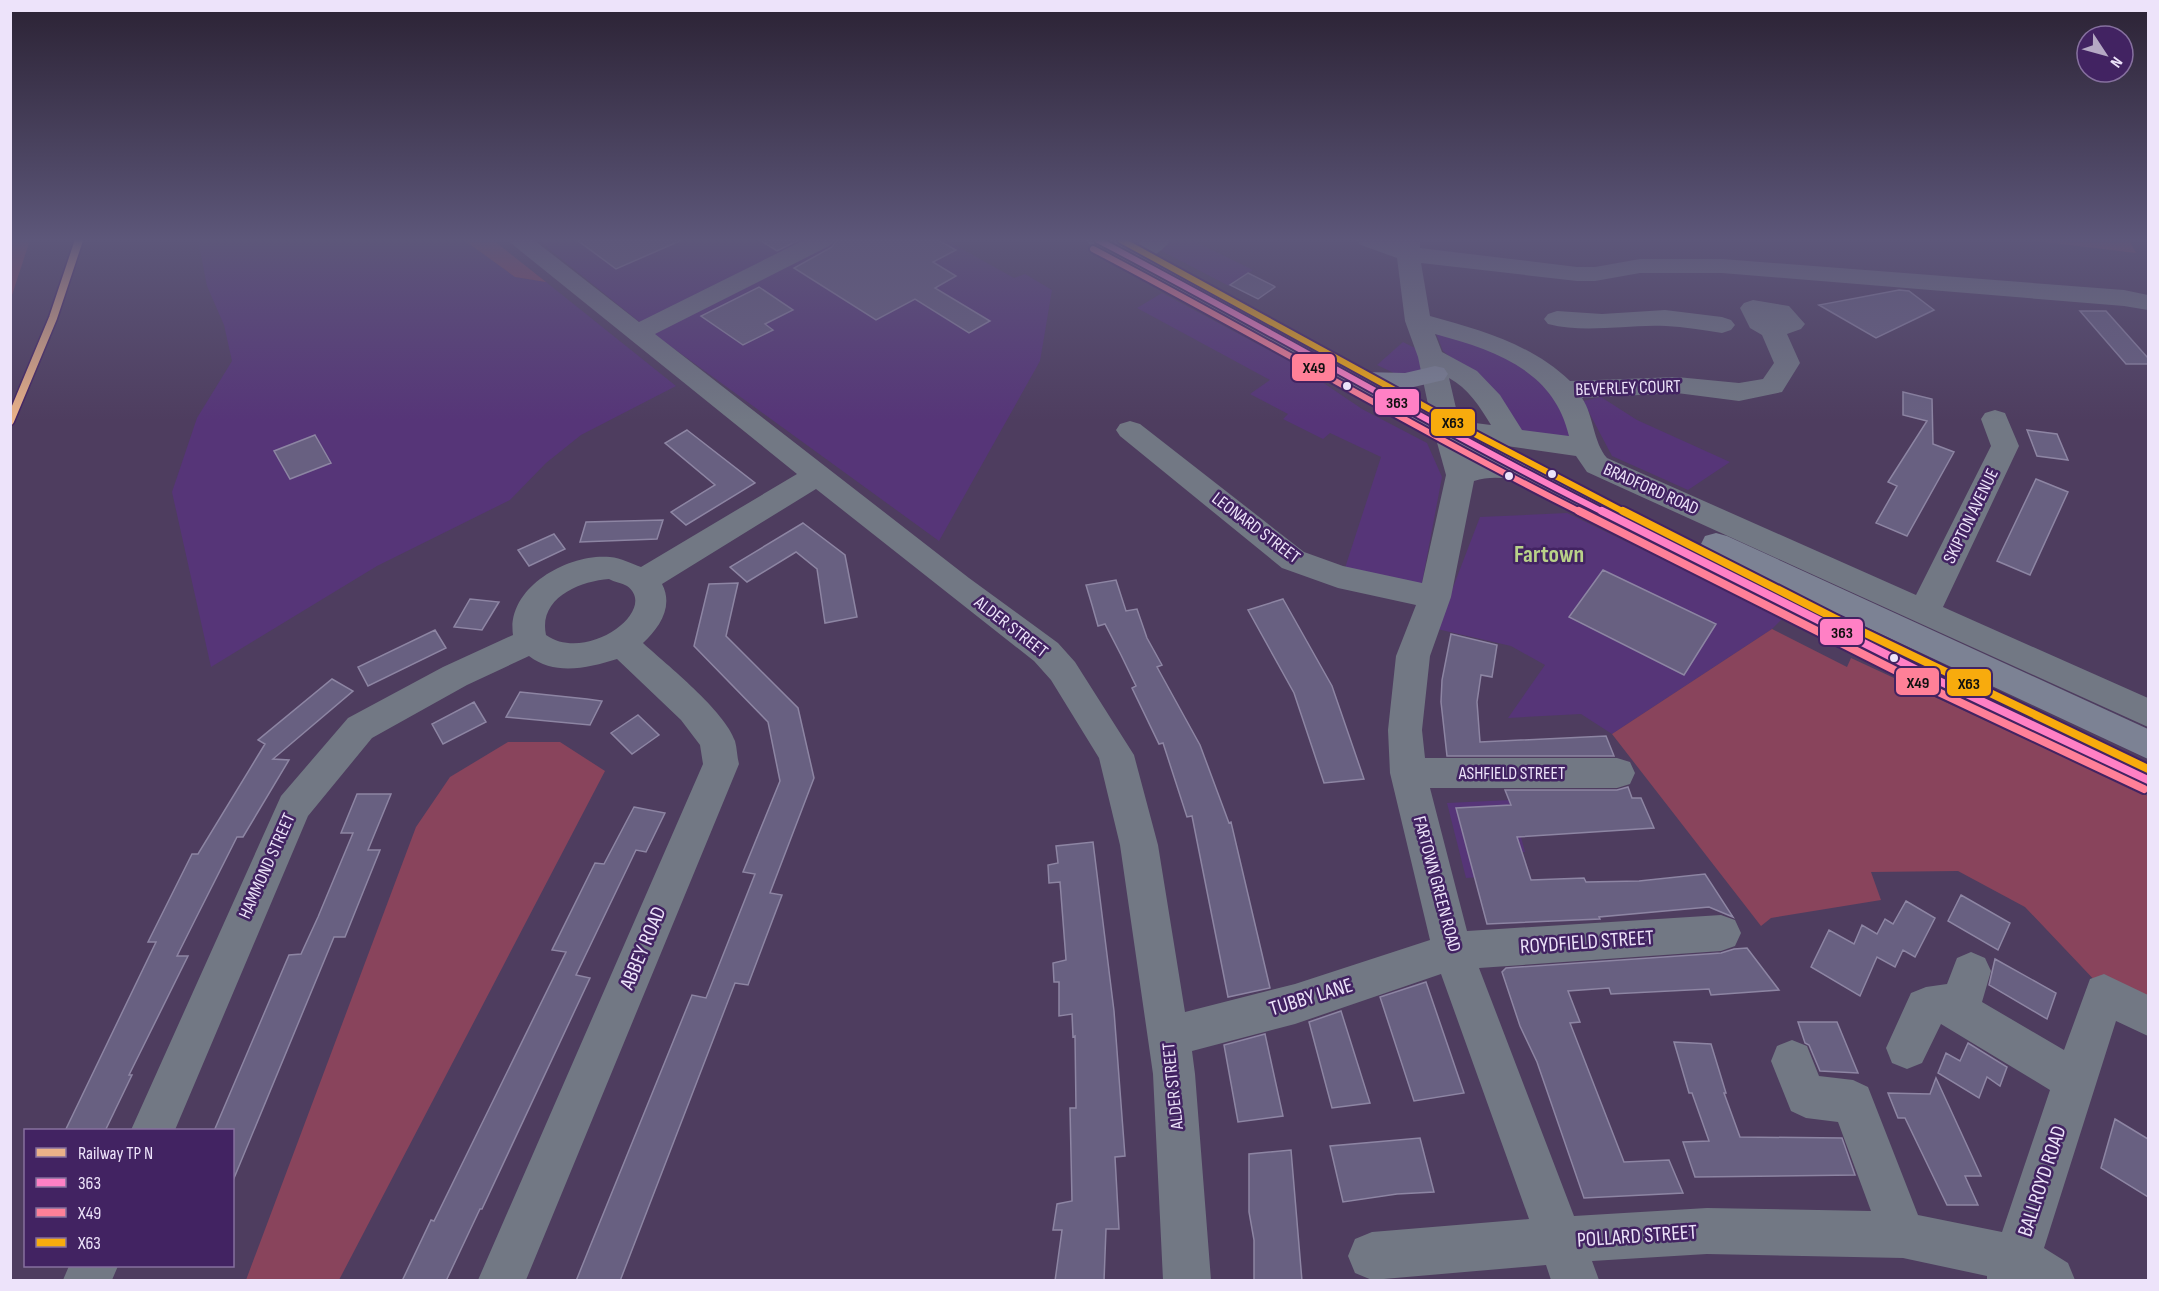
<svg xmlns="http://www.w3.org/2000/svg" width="2159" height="1291" viewBox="0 0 2159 1291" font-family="'Sofia Sans Condensed',sans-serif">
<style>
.built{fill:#563578}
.green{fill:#89445c}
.building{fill:#686081;stroke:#8d85a3;stroke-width:1.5}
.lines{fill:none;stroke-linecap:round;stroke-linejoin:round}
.minor{fill:#727884;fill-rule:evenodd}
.major{fill:#7c8294;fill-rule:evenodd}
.bus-1-far1-casing{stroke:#422362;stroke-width:10}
.bus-1-casing{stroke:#422362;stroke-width:12}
.bus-2-far1-casing{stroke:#422362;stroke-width:10}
.bus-2-casing{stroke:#422362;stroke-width:12}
.bus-3-far1-casing{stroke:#422362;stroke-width:10}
.bus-3-casing{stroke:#422362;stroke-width:12}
.bus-1-far1{stroke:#ff80c5;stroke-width:6}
.bus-1{stroke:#ff80c5;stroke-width:8}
.bus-2-far1{stroke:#ff8098;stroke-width:6}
.bus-2{stroke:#ff8098;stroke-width:8}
.bus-3-far1{stroke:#f8ab0d;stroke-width:6}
.bus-3{stroke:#f8ab0d;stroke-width:8}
.rail-1-casing{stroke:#422362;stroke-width:11}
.rail-1{stroke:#ebb288;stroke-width:8}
.bus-dot{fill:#ede3fa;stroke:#422362;stroke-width:2}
.labels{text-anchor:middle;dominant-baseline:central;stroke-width:5;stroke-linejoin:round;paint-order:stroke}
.street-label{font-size:18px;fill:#ede3fa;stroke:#422362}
.near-street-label{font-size:21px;fill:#ede3fa;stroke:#422362}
.district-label{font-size:24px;font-weight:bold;fill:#b9d289;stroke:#422362}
.line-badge{stroke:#422362;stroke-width:2}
.pale-badge-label{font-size:16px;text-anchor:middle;font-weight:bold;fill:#111}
</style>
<rect width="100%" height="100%" fill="#4e3d5f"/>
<path class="built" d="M198,240H464L515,277L546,282L676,386L581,435L546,463L510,500L377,566L211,667L172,492L197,418L232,361L224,325L207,286Z
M538,240H946L1014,278L1025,274L1052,290L1040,361L939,541L658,337Z
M1168,240H1192L1253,270L1229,286L1156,248Z
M1162,293L1297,365L1362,409L1427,443L1442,477L1421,588L1344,571L1381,457L1330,433L1323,439L1283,419L1288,414L1250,394L1270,380L1137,308Z
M1435,330L1486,344L1559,392L1577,442L1518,434L1474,376L1443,351Z
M1403,342L1421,351L1427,381L1419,385L1377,365Z
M1601,397L1637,420L1730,462L1688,490L1612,456L1583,401Z
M1567,513L1783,618L1772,629L1612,734L1581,714L1508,718L1545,665L1511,646L1437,629L1480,517Z
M1511,800L1525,852L1502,854L1508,875L1466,878L1447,803Z"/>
<path class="green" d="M11,240H30L11,298L10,240Z
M464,240H493L546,282L515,277Z
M2027,240H2129L2136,253Z
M1772,629L1847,667L1851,658L2148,796V1009L2100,986L2025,907L1958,871L1871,872L1881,900L1771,918L1761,926L1612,734Z
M508,742H560L605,771L339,1280H246L416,827L450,777Z"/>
<path class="building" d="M577,240H682L616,269Z
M760,240H799L777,251Z
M837,240H938L956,250L933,262L956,276L935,288L990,321L969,333L915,299L876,320L794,268L832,247Z
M1248,273L1274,286L1275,287L1258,299L1230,285Z
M759,287L793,310L765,324L773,330L743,345L701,316Z
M1899,290L1909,291L1934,310L1876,338L1819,305Z
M2080,311H2106L2148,358V364H2126Z
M1903,392L1932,399L1933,444L1954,452L1907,536L1876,523L1897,486L1888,482L1927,421L1903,415Z
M687,430L755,483L686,525L671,512L715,485L665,443Z
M2027,430L2057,434L2068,460L2037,456Z
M315,435L331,463L290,479L274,451Z
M2036,479L2068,492L2030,575L1997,561Z
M663,520L657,539L580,542L586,522Z
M803,523L845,555L857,617L825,623L817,569L796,552L747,582L730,567Z
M554,534L565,549L529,566L518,550Z
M1603,570L1716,624L1684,675L1569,617Z
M1116,580L1126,611L1137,609L1147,638L1162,665L1157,667L1200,745L1229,823L1231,822L1270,988L1228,997L1192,816L1187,817L1163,743L1159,744L1132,688L1136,686L1121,655L1105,624L1098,626L1092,605L1086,585Z
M738,583L726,636L798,708L814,778L770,893L782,895L748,985L735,983L620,1281H576L692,995L706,998L755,874L743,872L780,781L768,722L694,646L709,584Z
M470,599L499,602L482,630L454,627Z
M1283,599L1332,686L1364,779L1324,783L1294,693L1248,610Z
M435,630L446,648L368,686L358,667Z
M1451,634L1497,645L1492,677L1481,675L1477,702L1480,742L1606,736L1614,756H1447L1441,702L1442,680Z
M332,679L353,691L273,759L289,760L243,837H237L195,920L177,956H188L129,1075H132L105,1131H65L156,942H148L192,854H198L265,744L258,740Z
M520,692L587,699L602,701L590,725L506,717Z
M474,702L486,722L443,744L432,724Z
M638,715L659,735L632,754L611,733Z
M1628,787L1632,798H1641L1654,828L1517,837L1531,880L1584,878L1586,882L1639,881L1705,874L1733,917L1709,907L1599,917L1600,919L1487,924L1456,808L1511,805L1505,790H1617Z
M357,794H391L368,850H380L345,937H334L232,1183V1131H214L289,955L301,954L318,917L353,833H341Z
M634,807L665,813L646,852L636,850L576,975L590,978L482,1209H480L446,1281H402L431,1220L434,1221L566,952L552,950L595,863L604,864Z
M1093,842L1114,1011L1123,1130L1125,1156L1115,1157L1119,1229H1106L1104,1281H1055L1062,1230H1053L1057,1204L1072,1201L1070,1108H1076L1075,1036L1073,1037L1072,1014L1059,1016V982H1054L1053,963L1066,960L1060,882L1049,883L1048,865L1058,863L1056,846Z
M1961,895L2010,923L1998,950L1948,921Z
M1906,901L1935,918L1915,957L1903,950L1895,967L1877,957L1860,996L1811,967L1829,930L1854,944L1862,925L1877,934L1885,919L1893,924Z
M1747,948L1779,990L1711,995L1709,989L1611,994L1609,988L1568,991L1580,1022L1570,1023L1624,1162L1669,1160L1683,1193L1584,1198L1537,1062L1520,1026L1502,972L1506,968L1721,953L1734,949Z
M1995,959L2056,993L2047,1019L1989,985Z
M1426,982L1464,1093L1414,1101L1380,997Z
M1341,1011L1370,1103L1332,1108L1309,1022Z
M1798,1022H1837L1858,1073L1820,1071L1809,1045L1805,1043Z
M1265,1034L1283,1116L1238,1122L1224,1045Z
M1674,1042L1711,1044L1726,1093H1724L1740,1137L1842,1138L1855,1175L1695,1177L1683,1142L1709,1141L1692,1093H1689Z
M1968,1043L2007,1067L2000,1086L1987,1077L1979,1098L1938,1073L1946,1053L1960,1061Z
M1936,1078L1981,1176H1965L1978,1205H1947L1905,1118H1898L1888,1093L1930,1094Z
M2115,1119L2148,1139V1197L2101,1168Z
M1420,1138L1434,1192L1397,1194L1343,1202L1330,1146Z
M1291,1150L1302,1281H1254V1240L1249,1212V1154Z"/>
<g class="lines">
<path class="minor" d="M507,240H534L639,322L804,240H835L831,245L655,334L969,578L1058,643L1075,662L1134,755L1158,845L1185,1012L1295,984L1430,940L1390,773L1388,730L1396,656L1416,605L1338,588L1282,568L1120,436L1116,430L1120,424L1130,421L1140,424L1304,552L1343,566L1422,583L1446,475L1433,428L1418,357L1405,321L1397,258L1361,245L1357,240H1420V248L1577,267H1595L1640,259H1722L2124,290L2148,295V310L2124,306L1722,273H1640L1595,281H1577L1421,263L1430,316C1481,330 1531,344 1570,381L1677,377L1739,383L1763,379L1774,363L1762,335L1750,328L1740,308L1744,303L1753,300L1789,306L1805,324L1801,329L1787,334L1800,363L1782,392L1739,401L1677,393L1582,398C1594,416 1593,442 1607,458L1916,595L1991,446L1981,419L1985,413L1995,410L2005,413L2019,446L1943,607L2148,698V727L1587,472L1576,456L1465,440L1471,460C1489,454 1510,457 1528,462L1532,469L1528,476C1510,481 1492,474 1474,481L1451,597L1430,656L1422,730L1425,758H1617L1630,762L1635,773L1630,784L1617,788H1430L1467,931L1721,915L1735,920L1741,933L1735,946L1721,951L1479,968L1574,1216L1707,1208L1871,1211L1838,1122L1806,1118L1791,1111L1771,1061L1777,1046L1792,1040L1807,1046L1819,1076L1853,1080L1868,1087L1918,1215L2002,1232L2050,1090L1941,1024L1922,1063L1907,1069L1892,1063L1886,1048L1911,993L1926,987L1947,984L1957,958L1971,952L1985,958L1991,971L1982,1002L2064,1050L2090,979L2104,974L2148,995V1036L2116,1021L2044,1248L2068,1263L2075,1280H1987V1276L1903,1258L1707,1254L1592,1261L1599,1280H1551L1546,1265L1372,1280L1355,1273L1348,1256L1355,1239L1372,1232L1529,1219L1441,974L1295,1024L1192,1051L1195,1074L1211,1280H1163L1153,1074L1120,845L1099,758L1051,680L1034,661L816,489L662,584C674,607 659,628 643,643C667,665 725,711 735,741C737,748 737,757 739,764L526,1280H478L703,764L700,745L681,720L617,659C588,668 555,676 529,656L467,685L372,738L308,816L175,1130H131L281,796L348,718L443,667L513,635C506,587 569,553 610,557C621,558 632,564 641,567L797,474ZM1435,334C1494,350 1554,370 1569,436L1522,430L1500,395L1477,371L1442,352ZM1449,378C1468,388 1480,407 1491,425L1459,421ZM609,579C614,582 622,583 627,586C660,610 587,664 546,635C538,598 580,581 609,579Z
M1143,240H1171C1161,254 1138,267 1122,263L1119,258L1122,253Z
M1665,310L1722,317L1731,320L1735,325L1731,330L1722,333C1703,330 1684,327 1666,326C1626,324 1587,334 1548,324L1544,319L1548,314L1557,311L1602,314Z
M69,1266H118L112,1280H63Z"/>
<path class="major" d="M1086,240H1116L1363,372L1405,373L1435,366L1444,368L1448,374L1444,380L1405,389H1395L1528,462L1704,549L1701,544L1705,536L1716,533L1727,536L2148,729V759L1789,591L1949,671L2148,764V795L2135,791L1925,689L1508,476L1204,305L1090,245Z"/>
<g class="bus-1-far1-casing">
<path id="bus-1-far1" d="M1098,240C1268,329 1434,427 1605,513"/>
</g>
<g class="bus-1-casing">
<path id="bus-1" d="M1602,511L1937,680L2148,780"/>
</g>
<g class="bus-2-far1-casing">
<path id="bus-2-far1" d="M1093,249C1257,335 1417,430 1582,513"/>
</g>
<g class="bus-2-casing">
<path id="bus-2" d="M1579,511L1932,689L2144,789"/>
</g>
<g class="bus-3-far1-casing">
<path id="bus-3-far1" d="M1121,240L1473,433L1626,513"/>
</g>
<g class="bus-3-casing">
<path id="bus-3" d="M1623,511L1834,618L2148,769"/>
</g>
<use href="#bus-1-far1" class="bus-1-far1"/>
<use href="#bus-1" class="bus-1"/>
<use href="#bus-2-far1" class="bus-2-far1"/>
<use href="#bus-2" class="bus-2"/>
<use href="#bus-3-far1" class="bus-3-far1"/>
<use href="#bus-3" class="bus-3"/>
<g class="rail-1-casing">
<path id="rail-1" d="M10,421L53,318L79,240"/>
</g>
<use href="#rail-1" class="rail-1"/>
</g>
<linearGradient id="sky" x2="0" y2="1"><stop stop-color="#2b2234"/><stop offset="0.57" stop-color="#5d577a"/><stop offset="1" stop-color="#5d577a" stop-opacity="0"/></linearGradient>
<rect width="2159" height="421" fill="url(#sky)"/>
<g class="bus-dot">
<circle cx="1347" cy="386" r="5"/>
<circle cx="1552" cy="474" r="5"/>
<circle cx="1509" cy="476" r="5"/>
<circle cx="1894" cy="658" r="5"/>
</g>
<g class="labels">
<g class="street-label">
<text transform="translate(1628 388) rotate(-2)">BEVERLEY COURT</text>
<text transform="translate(1651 489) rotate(24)">BRADFORD ROAD</text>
<text transform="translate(1971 516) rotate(-64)">SKIPTON AVENUE</text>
<text transform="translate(1256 528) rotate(37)">LEONARD STREET</text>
<text transform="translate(1011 627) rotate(38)">ALDER STREET</text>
<text x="1512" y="773">ASHFIELD STREET</text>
<text transform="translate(267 866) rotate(-66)">HAMMOND STREET</text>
<text transform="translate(1437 884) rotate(75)">FARTOWN GREEN ROAD</text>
<text transform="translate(1173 1086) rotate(-96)">ALDER STREET</text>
</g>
<g class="near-street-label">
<text transform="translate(1587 942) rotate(-4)">ROYDFIELD STREET</text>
<text transform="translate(643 948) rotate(-67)">ABBEY ROAD</text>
<text transform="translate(1311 997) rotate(-17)">TUBBY LANE</text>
<text transform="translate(2042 1181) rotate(-72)">BALLROYD ROAD</text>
<text transform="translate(1637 1236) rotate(-4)">POLLARD STREET</text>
</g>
<g class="district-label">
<text x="1549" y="554">Fartown</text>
</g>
</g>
<g class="line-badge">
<rect x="1291" y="353" width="45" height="29" rx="6" fill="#ff8098"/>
<rect x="1374" y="388" width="46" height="28" rx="6" fill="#ff80c5"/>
<rect x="1430" y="408" width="46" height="29" rx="6" fill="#f8ab0d"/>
<rect x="1819" y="618" width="45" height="28" rx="6" fill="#ff80c5"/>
<rect x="1895" y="667" width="45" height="29" rx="6" fill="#ff8098"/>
<rect x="1946" y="668" width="46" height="29" rx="6" fill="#f8ab0d"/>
</g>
<g class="pale-badge-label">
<text x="1314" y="373">X49</text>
<text x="1397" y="408">363</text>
<text x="1453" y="428">X63</text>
<text x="1842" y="638">363</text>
<text x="1918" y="688">X49</text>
<text x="1969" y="689">X63</text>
</g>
<rect width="2159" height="1291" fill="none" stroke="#ede3fa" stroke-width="24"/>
<rect x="24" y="1129" width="210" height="138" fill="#422362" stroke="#86709f" stroke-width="1.5"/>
<rect x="36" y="1148" width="30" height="9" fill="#ebb288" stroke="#86709f" stroke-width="1.5"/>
<text x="78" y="1159" font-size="18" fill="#ede3fa">Railway TP N</text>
<rect x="36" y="1178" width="30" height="9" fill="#ff80c5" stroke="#86709f" stroke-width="1.5"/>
<text x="78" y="1189" font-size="18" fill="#ede3fa">363</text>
<rect x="36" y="1208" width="30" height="9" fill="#ff8098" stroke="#86709f" stroke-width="1.5"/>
<text x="78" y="1219" font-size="18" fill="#ede3fa">X49</text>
<rect x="36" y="1238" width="30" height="9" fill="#f8ab0d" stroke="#86709f" stroke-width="1.5"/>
<text x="78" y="1249" font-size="18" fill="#ede3fa">X63</text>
<g transform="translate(2105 54) rotate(126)"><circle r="28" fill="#422362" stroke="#86709f" stroke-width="1.5"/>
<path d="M0-4.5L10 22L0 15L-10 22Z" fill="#b5a9c4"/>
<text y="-9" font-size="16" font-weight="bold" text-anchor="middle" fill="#ede3fa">N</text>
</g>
</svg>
